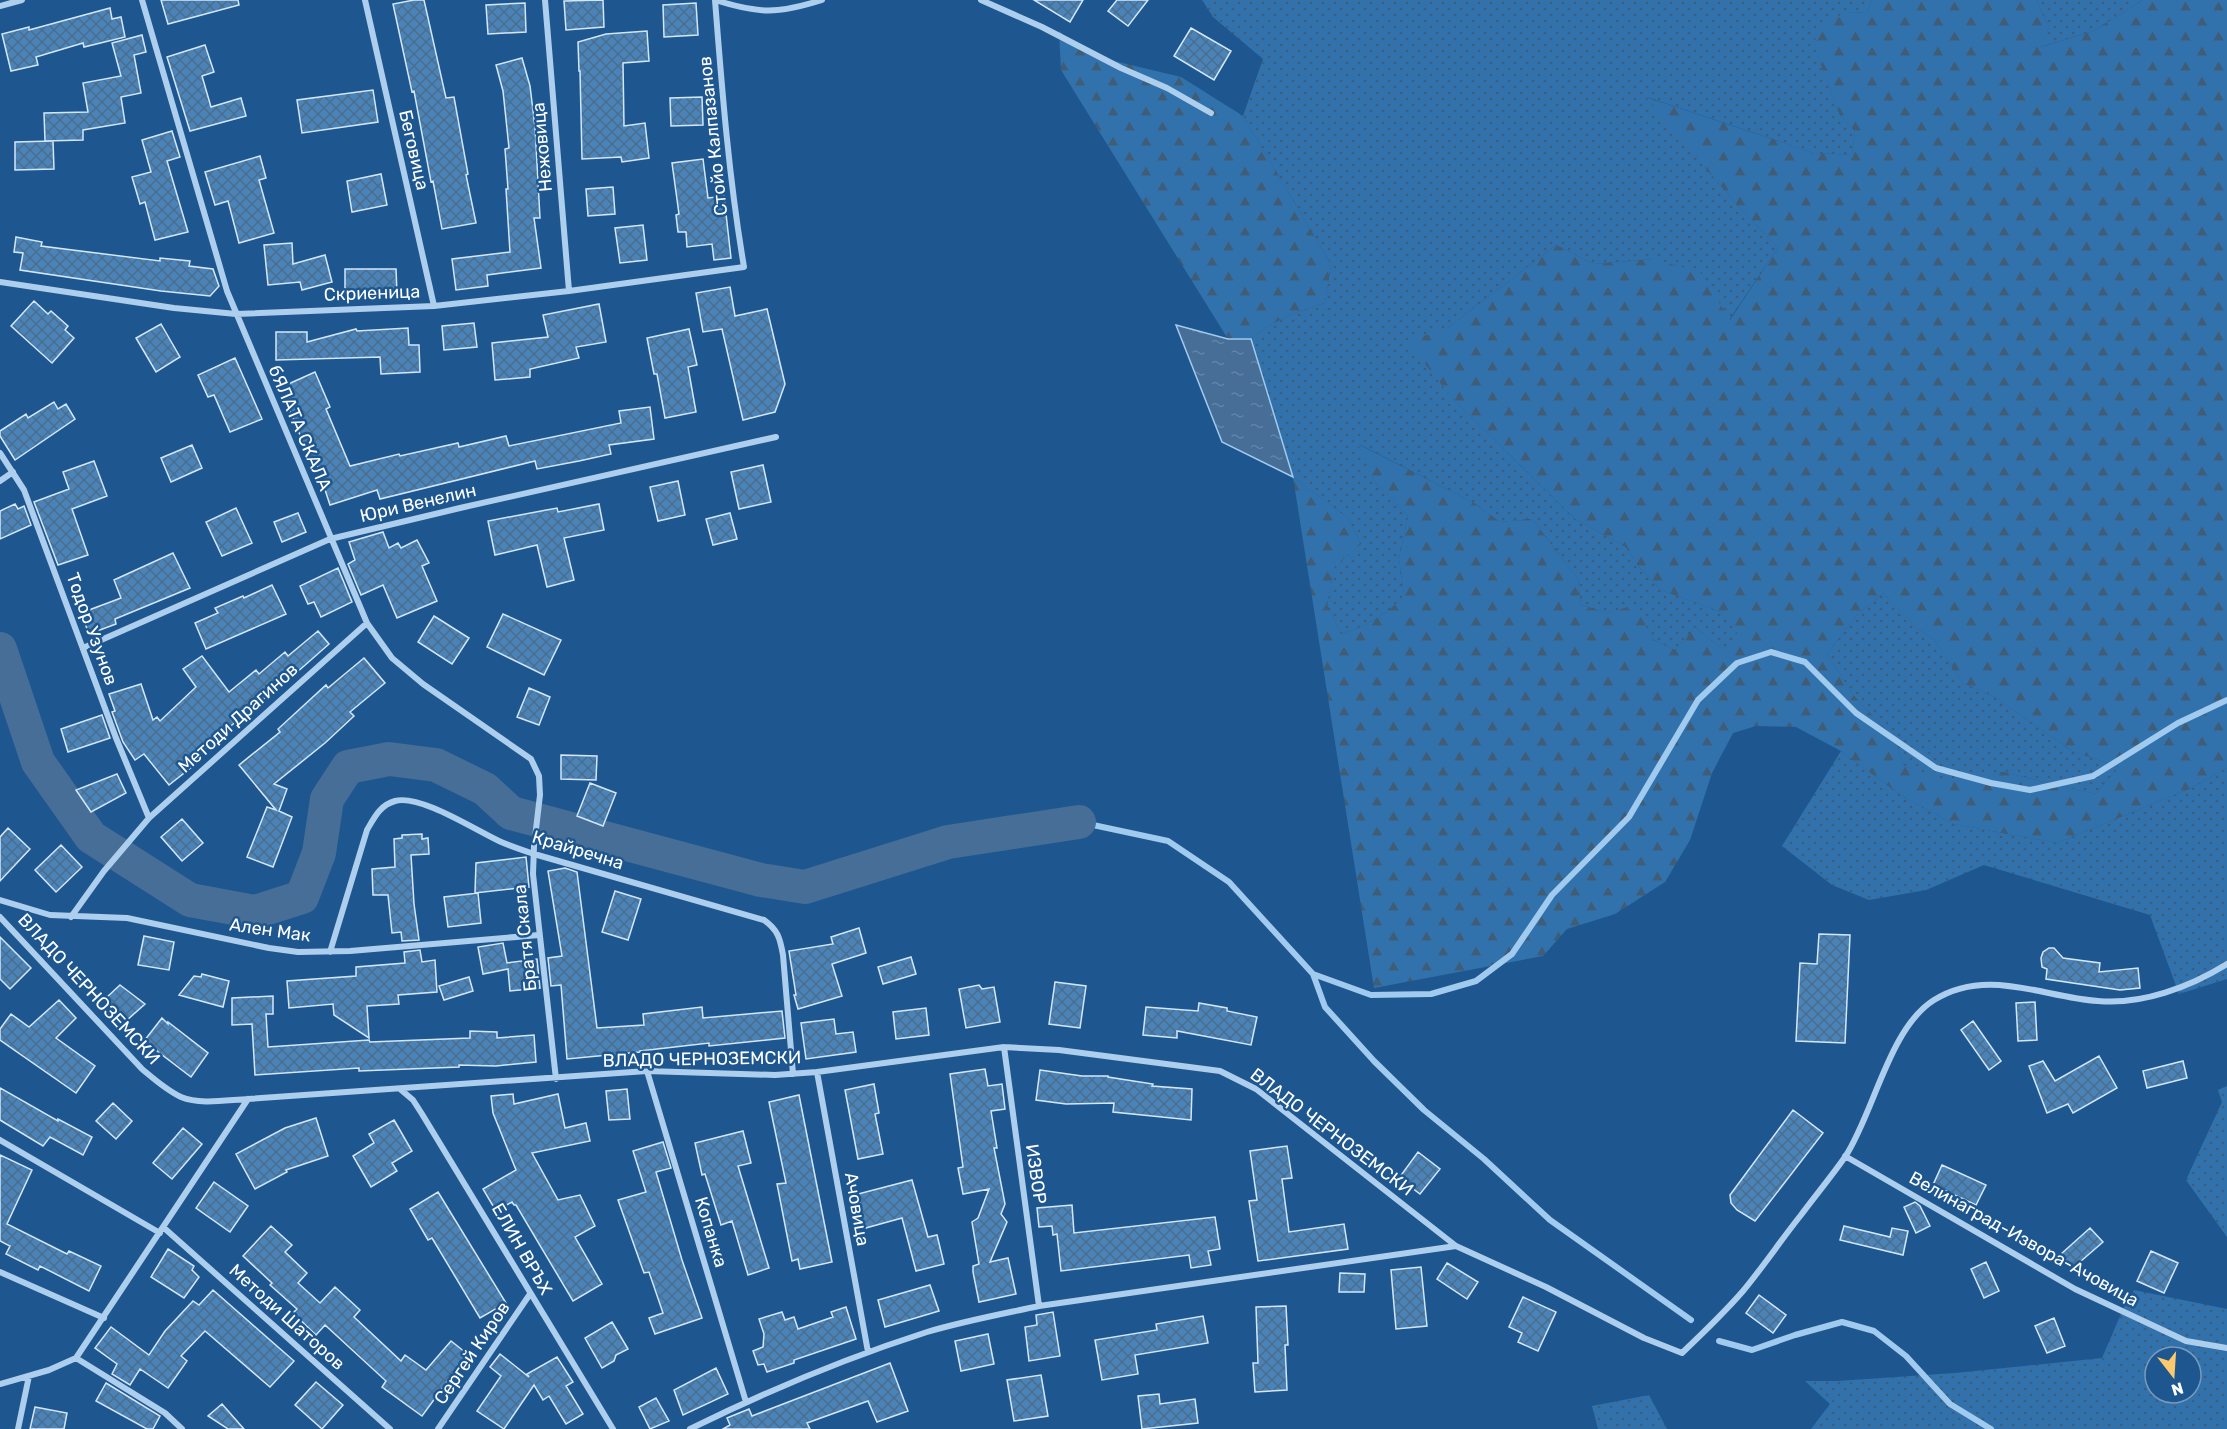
<svg xmlns="http://www.w3.org/2000/svg" width="2227" height="1429" viewBox="0 0 2227 1429" font-family="Rubik,sans-serif">
<style>
.grass{fill:url(#grass-dots);fill-rule:evenodd}
.forest{fill:url(#forest-firs);fill-rule:evenodd}
.water{fill:url(#water-ripples);stroke:#a1caef;stroke-width:1.5}
.lines{fill:none;stroke-linecap:round;stroke-linejoin:round}
.stream{stroke:#a1caef;stroke-width:6}
.river{stroke:#466e96;stroke-width:34}
.building{fill:url(#building-cross-hatch);stroke:#d3e7fa;stroke-width:1.5}
.minor{stroke:#adcfed;stroke-width:6}
.labels{text-anchor:middle;dominant-baseline:central;stroke-width:5;stroke-linejoin:round;paint-order:stroke}
.street-label{font-size:18px;fill:#fff;stroke:#1e5790}
</style>
<defs>
<pattern id="grass-dots" width="8" height="8" patternUnits="userSpaceOnUse" patternTransform="scale(1.5)"><rect width="8" height="8" fill="#3172ad"/><path d="M2 2h.1M6 6h.1" fill="none" stroke="#405d78" stroke-width="1.8" stroke-linecap="round"/></pattern>
<pattern id="forest-firs" width="22" height="20" patternUnits="userSpaceOnUse" patternTransform="scale(1.5)"><rect width="22" height="20" fill="#3172ad"/><path d="M5 1l3.5 6h-7zM16 11l3.5 6h-7z" fill="#405d78"/></pattern>
<pattern id="water-ripples" width="26" height="14" patternUnits="userSpaceOnUse" patternTransform="scale(1.5)"><rect width="26" height="14" fill="#466e96"/><path d="M2 4q2-2 4 0t4 0M15 11q2-2 4 0t4 0" fill="none" stroke="#6284a6"/></pattern>
<pattern id="building-cross-hatch" width="8" height="8" patternUnits="userSpaceOnUse" patternTransform="scale(1.5)"><rect width="8" height="8" fill="#4a83b8"/><path d="M0 0l8 8M0 8l8-8" fill="none" stroke="#4b6d8d"/></pattern>
</defs>
<rect width="100%" height="100%" fill="#1e5790"/>
<path class="grass" d="M1202,0H1872L1866,13L1846,12L1814,45L1840,115L1855,131L1852,155L1814,153L1647,97L1736,204L1778,248L1729,320L1653,259L1594,264L1556,245L1446,329L1452,398L1575,519L1626,547L1639,567L1661,590L1721,612L1741,637L1722,649L1695,627L1675,650L1654,640L1634,606L1608,613L1581,605L1578,579L1532,519L1500,522L1474,503L1359,444L1375,482L1408,516L1399,559L1404,595C1389,614 1365,627 1341,634L1327,605L1335,565L1361,544L1348,518L1293,477L1251,339C1273,320 1298,311 1325,303L1331,264L1243,116L1263,59L1213,17Z
M2036,0H2143L2093,31L2040,47L2049,27Z
M1883,593L1916,627L1935,641L1963,683L1995,697L2072,751L2119,767L2095,794L2003,772L1946,783L1903,765L1896,741L1854,696L1827,654L1857,615Z
M1841,751L1902,796L1954,824L2057,843L2191,788L2227,768V979L2179,994L2150,915L1984,865L1926,890L1869,900L1832,885L1782,846Z
M2227,1086V1237L2186,1180L2222,1102L2218,1090Z
M2134,1290L2227,1309V1429H1811L1830,1404L1805,1381H1838L1955,1373L2102,1358L2124,1307ZM2155,1357H2191V1393H2155Z
M1649,1395L1667,1429H1598L1592,1406Z"/>
<path class="forest" d="M1872,0H2036L2049,27L2041,47L2093,31L2143,0H2227V768L2191,788L2057,843L1954,824L1902,796L1841,751L1796,727L1756,726L1733,733L1712,773L1690,840L1665,882L1615,914L1567,929L1543,956L1374,988L1293,477L1348,518L1361,544L1335,566L1327,605L1341,634C1365,627 1389,614 1404,595L1399,559L1408,516L1375,482L1358,444L1474,503L1500,522L1532,519L1578,579L1581,605L1608,613L1634,605L1654,640L1675,650L1695,627L1722,649L1740,637L1721,612L1661,590L1639,567L1626,547L1575,519L1452,398L1407,341L1446,329L1556,245L1594,264L1653,259L1700,272L1730,320L1778,248L1736,204L1646,97L1814,153L1852,155L1855,131L1840,115L1814,46L1818,27L1846,12L1866,13ZM1883,593L1916,627L1935,641L1963,683L1995,697L2072,751L2119,767L2095,794L2003,772L1946,782L1903,765L1896,741L1854,696L1827,654L1857,615Z
M1059,31L1089,55L1181,77L1243,116L1331,264L1325,303C1298,311 1273,320 1251,339H1228L1061,70Z"/>
<path class="water" d="M1176,325L1228,339H1251L1293,477L1222,442Z"/>
<g class="lines">
<path class="stream" d="M1079,822L1168,841L1229,882L1313,974L1371,995L1431,994L1476,981L1512,954L1552,895L1629,817L1698,700L1737,663L1771,652L1805,662L1856,713L1936,768L1991,783L2030,790L2093,776L2178,723L2227,700
M1313,974L1325,1007L1374,1061L1424,1110L1484,1159L1550,1220L1691,1320
M1719,1341L1752,1350L1795,1335L1842,1322L1874,1331L1906,1356L1950,1404L1991,1429"/>
<path class="river" d="M0,649L38,762L91,837L190,900L255,912L302,897L319,853L327,799L348,767L389,759L436,765L485,789L511,813L761,880L805,887L948,842L1079,822"/>
</g>
<path class="building" d="M161,0H238L239,5L168,24Z
M414,0H424L446,98L454,97L468,174L466,175L476,223L442,229L433,181L431,182L414,91L412,92L393,4Z
M603,0L604,27L566,30L564,1Z
M1034,0H1083L1070,22Z
M1117,0H1148L1128,26L1108,11Z
M525,3L526,32L488,34L486,5Z
M696,3L698,35L664,37L663,5Z
M110,8L112,19L121,17L125,37L84,47L83,43L36,57L38,65L11,71L2,34L29,27V30Z
M1191,28L1231,51L1214,80L1174,56Z
M647,31L649,61L623,63L624,126L645,123L649,158L622,162L621,157L582,159L580,71H579L578,42L606,34Z
M142,35L146,52L134,55L141,93L121,97L125,123L83,130V140L45,141L44,113L88,112L83,83L121,76L112,43Z
M205,45L214,72L202,76L211,107L241,98L246,116L190,131L167,57Z
M522,58L530,86L535,127L540,218H534L541,268L487,275L488,286L456,290L452,259L510,252L506,189H508L505,149L509,148L503,91L496,65Z
M373,90L378,122L302,133L297,100Z
M702,97L703,125L671,126L670,98Z
M172,131L180,157L167,161L188,232L155,240L145,202L140,204L132,177L151,172L142,140Z
M53,141L54,169L15,170V142Z
M260,156L266,178L259,180L274,233L239,243L228,201L215,205L205,172Z
M703,159L708,198L724,196L731,258L714,260L712,244L687,247L686,232H678L676,215L679,214L672,163Z
M381,174L387,205L352,212L347,181Z
M613,187L615,214L588,216L586,189Z
M643,225L647,260L620,263L615,228Z
M16,237L42,242L41,246L160,261V258L190,261L189,266L213,269L219,286L210,296L161,291L20,270L23,253L14,252Z
M292,243L293,264L325,255L332,282L302,290L300,282L268,285L264,245Z
M345,269H396L397,293L345,294Z
M730,287L735,316L767,309L785,384L775,412L743,420L722,329L703,332L696,293Z
M34,301L48,314L51,311L68,326L65,330L74,338L52,363L11,326Z
M599,304L606,342L576,347L579,358L530,369V377L495,380L492,343L548,337L543,315Z
M474,323L477,347L444,350L442,326Z
M161,324L180,357L156,372L136,338Z
M408,328L409,345H419L420,372L381,374L380,357L276,360V332H307V342L356,329L357,331Z
M689,329L697,365L688,367L696,412L665,418L657,374H654L647,338Z
M235,358L262,419L230,432L214,395L208,397L198,375Z
M315,372L330,407L326,409L350,466L399,454L400,456L458,443L459,447L506,436L509,446L621,423L619,411L650,407L654,439L609,445L611,454L579,461L537,469L535,461L380,499L377,490L330,505L316,462L312,463L286,402L290,400L284,386Z
M54,402L58,409L66,404L75,419L15,460L0,436V431L26,414L28,418Z
M192,445L202,468L171,482L161,458Z
M94,461L107,496L72,509L88,555L58,565L34,502L69,489L63,472Z
M763,465L771,502L739,509L731,472Z
M678,481L685,515L658,521L650,487Z
M15,504L18,509L24,506L31,525L0,539V511Z
M599,504L604,530L564,538L574,580L547,587L537,545L495,555L488,521L557,508L558,512Z
M236,508L252,543L222,556L206,522Z
M298,513L306,532L282,542L274,522Z
M730,513L737,539L713,545L706,519Z
M383,532L389,548L398,543L401,548L417,540L429,563L422,566L437,601L397,618L383,585L361,595L348,564L355,560L349,542Z
M173,553L190,588L115,619L116,624L89,634L81,613L121,598L114,580Z
M338,568L352,602L321,617L314,602L308,604L300,586Z
M272,585L286,614L206,649L195,623L218,613L215,608L243,596L244,598Z
M503,614L561,640L544,675L487,647Z
M434,616L469,638L452,664L418,642Z
M318,631L329,644L278,689L251,708L195,758L198,762L169,785L144,754L135,760L123,742L112,712L115,711L109,694L141,684L153,720L157,717L160,721L196,687L183,669L202,656L229,692L256,670L259,674L285,652L288,656Z
M364,658L385,683L350,712L354,716L325,743L274,784L287,789L279,811L292,817L273,867L247,857L267,807L276,810L239,765L280,732L278,729L326,685L328,688Z
M529,688L550,697L539,725L517,717Z
M102,715L110,738L68,752L61,729Z
M561,755L597,756L596,780L561,779Z
M117,774L126,793L91,812L76,790Z
M590,783L616,793L603,826L577,816Z
M182,819L203,843L182,861L161,837Z
M8,828L30,849L0,881V837Z
M422,834V839L428,838L429,854L411,855L414,904L419,940L402,941L401,932L392,933L388,895H373L372,869L395,867L394,839L402,838V835Z
M61,845L82,867L56,892L35,870Z
M526,857L529,887L475,893L476,863Z
M565,868L577,872L597,1028L644,1025L643,1014L702,1007L703,1018L782,1011L785,1038L709,1046V1043L640,1051V1052L567,1059L561,985L551,986L548,958L562,956L548,871Z
M615,891L641,899L628,940L602,932Z
M478,893L481,923L448,927L444,897Z
M859,928L866,953L832,964L842,996L798,1009L794,995H796L789,951L833,944L831,937Z
M1819,934L1850,935L1845,1043L1796,1041L1800,963L1817,964Z
M144,936L174,942L169,970L138,965Z
M0,937L31,968L10,989L0,979Z
M503,943L507,963L537,959L540,988L510,991L508,969L483,974L478,947Z
M2049,948H2054L2063,958L2100,963L2099,972L2138,968L2140,988L2120,990L2046,979L2047,969L2042,967L2041,958L2043,952Z
M420,950L422,962L435,960L437,992L398,995L399,1004L367,1006L369,1038L334,1015L333,1004L289,1008L287,981L356,976V967L405,963L404,952Z
M911,957L916,974L883,984L878,967Z
M202,974L229,981L223,1007L179,995L194,976L201,977Z
M469,977L473,991L444,1000L439,986Z
M1055,982L1086,986L1080,1028L1049,1024Z
M120,985L145,1004L126,1021L106,998Z
M979,985L982,989L994,987L1000,1022L966,1028L959,989Z
M273,996V1014H266L268,1047L369,1040L370,1042L470,1038V1031L497,1032V1038L534,1035L536,1062L496,1066L459,1065V1067L359,1071V1068L255,1075L252,1024L232,1025V998Z
M59,1000L76,1018L56,1038L95,1066L76,1093L0,1040V1029L11,1014L29,1027Z
M2035,1002L2037,1040L2018,1041L2016,1003Z
M1199,1003L1227,1008V1011L1257,1017L1251,1045L1177,1031V1038L1143,1035L1146,1007L1198,1011Z
M926,1008L929,1035L896,1039L893,1012Z
M162,1018L168,1024V1022L208,1053L191,1077L144,1041Z
M834,1019L836,1034L853,1032L856,1052L806,1059L801,1023Z
M1973,1021L2001,1061L1989,1070L1961,1030Z
M2099,1056L2117,1088L2073,1113L2068,1104L2047,1113L2029,1066L2043,1061L2055,1081Z
M2183,1061L2187,1078L2147,1088L2143,1071Z
M985,1069L988,1086L1002,1084L1005,1109L991,1111L997,1148H994L1005,1204L1001,1214L1007,1222L990,1262L1008,1258L1016,1294L979,1302L973,1272V1266L979,1264L972,1222L978,1218L989,1189L963,1194L958,1168L963,1167L950,1074Z
M1040,1070L1082,1076H1108V1077L1153,1084L1152,1086L1192,1089L1191,1120L1113,1112L1114,1103L1066,1104L1036,1100Z
M874,1084L879,1113L875,1114L883,1154L858,1159L845,1090Z
M0,1088L58,1121V1119L92,1137L83,1155L50,1137L43,1146L0,1120Z
M627,1089L630,1119L609,1120L606,1091Z
M513,1094L514,1104L558,1094L565,1128L586,1123L590,1141L532,1153L558,1200L580,1195L595,1226L575,1237L602,1284L573,1301L516,1205H514L512,1202L496,1211L483,1189L516,1170L493,1113L491,1096Z
M799,1095L832,1262L800,1269L798,1259L792,1261L777,1184L786,1183L769,1102Z
M113,1103L132,1121L116,1139L96,1121Z
M1793,1110L1823,1133L1755,1221L1737,1210L1731,1203L1730,1195Z
M316,1118L328,1156L286,1170L287,1172L255,1189L236,1154L285,1128Z
M394,1120L412,1151L392,1163L397,1171L371,1187L353,1156L374,1143L369,1134Z
M183,1128L202,1144L172,1179L153,1163Z
M743,1131L751,1163L738,1166L769,1268L748,1275L732,1221L721,1225L705,1174L702,1175L695,1143Z
M663,1142L671,1168L656,1172L682,1260L702,1318L655,1334L649,1318L663,1313L649,1272L644,1273L618,1200L646,1192L633,1151Z
M1287,1146L1292,1178L1282,1179L1289,1232L1344,1224L1348,1249L1258,1261L1249,1201L1257,1200L1250,1151Z
M1418,1152L1440,1169L1420,1194L1399,1178Z
M0,1155L32,1170L7,1224L67,1254L69,1251L101,1266L89,1291L40,1266L38,1270L6,1254L10,1246L0,1241Z
M1942,1165L1986,1185L1976,1205L1933,1185Z
M912,1180L928,1237L937,1235L944,1264L916,1271L902,1218L862,1229L857,1211L862,1210L858,1194Z
M214,1182L248,1206L230,1232L196,1208Z
M438,1192L506,1303L480,1318L432,1238L428,1240L410,1209Z
M1915,1202L1920,1206L1930,1226L1916,1233L1904,1207Z
M1072,1205L1074,1233L1215,1217L1220,1249L1208,1251L1211,1265L1191,1268L1189,1255L1061,1271L1057,1234L1053,1235L1052,1226L1039,1227L1037,1208Z
M271,1226L292,1245L285,1252L307,1273L298,1283L320,1303L335,1287L360,1310L354,1317L401,1361L405,1355L426,1370L451,1341L470,1356L447,1382L422,1416L382,1387L386,1381L325,1325L316,1335L293,1313L297,1309L270,1285L272,1283L243,1256Z
M1844,1226L1890,1237L1892,1228L1908,1231L1903,1255L1840,1240Z
M2090,1228L2103,1242L2073,1268L2061,1254Z
M168,1249L194,1266L192,1270L199,1277L184,1298L151,1277Z
M2151,1251L2178,1263L2164,1293L2137,1281Z
M1986,1262L1999,1291L1984,1298L1971,1269Z
M1447,1263L1478,1282L1467,1299L1437,1279Z
M1421,1267L1427,1326L1396,1329L1391,1270Z
M1340,1273L1365,1274L1364,1292H1339Z
M930,1285L939,1311L885,1327L878,1300Z
M213,1290L294,1361L270,1387L205,1331L181,1356L187,1361L168,1388L140,1369L130,1385L112,1374L117,1364L95,1348L111,1327L149,1355L165,1331L193,1301L199,1305Z
M1759,1295L1786,1315L1773,1333L1746,1313Z
M1523,1297L1556,1312L1538,1351L1518,1342L1522,1333L1509,1327Z
M1286,1306L1288,1345H1285L1287,1390L1255,1392L1253,1363H1258L1256,1307Z
M846,1307L856,1339L794,1360V1363L767,1372L764,1364L758,1365L753,1351L763,1347L764,1334L759,1319L782,1312L785,1320L794,1317L798,1329L833,1317L831,1312Z
M1053,1312L1060,1356L1029,1361L1025,1327L1037,1325L1036,1315Z
M1203,1316L1208,1343L1135,1355L1138,1374L1102,1380L1095,1340L1157,1330L1156,1324Z
M2054,1318L2065,1346L2047,1353L2035,1326Z
M612,1322L628,1349L616,1355L614,1361L602,1368L585,1338Z
M988,1334L994,1364L961,1371L955,1341Z
M500,1354L529,1377L527,1374L557,1357L573,1382L566,1386L583,1414L566,1424L549,1396L543,1400L534,1385L504,1429L477,1411L501,1376L490,1367Z
M890,1363L908,1411L877,1422L868,1401L807,1423L810,1429H723L730,1425L727,1418L749,1409L752,1416Z
M716,1368L728,1394L683,1415L674,1390Z
M1041,1375L1048,1416L1014,1421L1007,1380Z
M316,1382L343,1405L322,1429L295,1405Z
M106,1383L160,1416L153,1429H147L96,1401Z
M1159,1394L1160,1404L1195,1399L1198,1423L1142,1429L1138,1396Z
M656,1398L669,1421L650,1429L639,1407Z
M222,1404L244,1429H228L208,1416Z
M35,1407L67,1413L64,1429H30Z"/>
<g class="lines">
<path class="minor" d="M142,0L227,291L367,623L392,658L423,684L531,759L539,776L540,795L534,846L533,874L556,1079
M365,0L434,306
M545,0L569,291
M715,0C759,14 778,14 822,0
M981,0L1042,27L1121,68L1167,88L1211,113
M0,6L22,0
M0,282L174,308L236,314L434,306L569,291L744,267C729,179 722,90 715,0
M0,453L24,490L116,738L149,818
M0,481L13,472
M83,648L330,539L460,508L776,437
M0,900L50,915L127,918L269,948L298,952L350,951L539,935
M0,917L142,1069C154,1079 166,1090 181,1097C200,1105 227,1100 248,1099L647,1071L775,1075L817,1072L1004,1047L1059,1050L1220,1071L1256,1089L1456,1246
M71,917L104,871L149,818L367,623
M330,952L367,830C374,818 380,805 395,801C420,794 475,830 499,841C510,846 522,850 534,854L764,920C778,930 780,938 783,955L793,1074
M1004,1047L1039,1306
M647,1071L746,1402
M817,1072L868,1352
M400,1089L413,1100L422,1114L613,1429
M0,1140L160,1233
M1845,1156L2075,1289L2186,1341L2227,1348
M163,1227L390,1429
M0,1272L104,1318
M76,1358L165,1413L182,1429
M0,1384L49,1370L76,1358L248,1099
M18,1429L29,1376
M438,1429L530,1294
M690,1429C767,1391 846,1358 927,1332C964,1321 1002,1314 1039,1306L1456,1246L1546,1287L1644,1338L1682,1353C1703,1333 1724,1313 1743,1291C1763,1267 1781,1240 1801,1215C1815,1196 1831,1177 1845,1157C1874,1113 1889,1028 1934,1000C1987,967 2042,997 2098,1001C2142,1005 2190,987 2227,964"/>
</g>
<g class="labels">
<g class="street-label">
<text transform="translate(713 136) rotate(-96)">Стойо Калпазанов</text>
<text transform="translate(542 147) rotate(-95)">Нежовица</text>
<text transform="translate(414 150) rotate(77)">Беговица</text>
<text transform="translate(372 293) rotate(-2)">Скриеница</text>
<text transform="translate(300 428) rotate(67)">бЯЛАТА СКАЛА</text>
<text transform="translate(418 503) rotate(-13)">Юри Венелин</text>
<text transform="translate(92 629) rotate(70)">Тодор Узунов</text>
<text transform="translate(238 718) rotate(-42)">Методи Драгинов</text>
<text transform="translate(578 850) rotate(17)">Крайречна</text>
<text transform="translate(270 930) rotate(8)">Ален Мак</text>
<text transform="translate(525 938) rotate(-96)">Братя Скала</text>
<text transform="translate(89 989) rotate(47)">ВЛАДО ЧЕРНОЗЕМСКИ</text>
<text transform="translate(702 1059) rotate(-1)">ВЛАДО ЧЕРНОЗЕМСКИ</text>
<text transform="translate(1332 1132) rotate(37)">ВЛАДО ЧЕРНОЗЕМСКИ</text>
<text transform="translate(1036 1174) rotate(82)">ИЗВОР</text>
<text transform="translate(857 1209) rotate(80)">Ачовица</text>
<text transform="translate(711 1232) rotate(73)">Копанка</text>
<text transform="translate(2024 1239) rotate(29)">Велинаград-Извора-Ачовица</text>
<text transform="translate(522 1249) rotate(60)">ЕЛИН ВРЪХ</text>
<text transform="translate(287 1317) rotate(42)">Методи Шаторов</text>
<text transform="translate(472 1353) rotate(-56)">Сергей Киров</text>
</g>
</g>
<g transform="translate(2173 1375) rotate(163)"><circle r="28" fill="#1e5790" stroke="#789abc" stroke-width="1.5"/>
<path d="M0-4.5L10 22L0 15L-10 22Z" fill="#fcc96d"/>
<text y="-9" font-size="16" font-weight="bold" text-anchor="middle" fill="#ffffff">N</text>
</g>
</svg>
